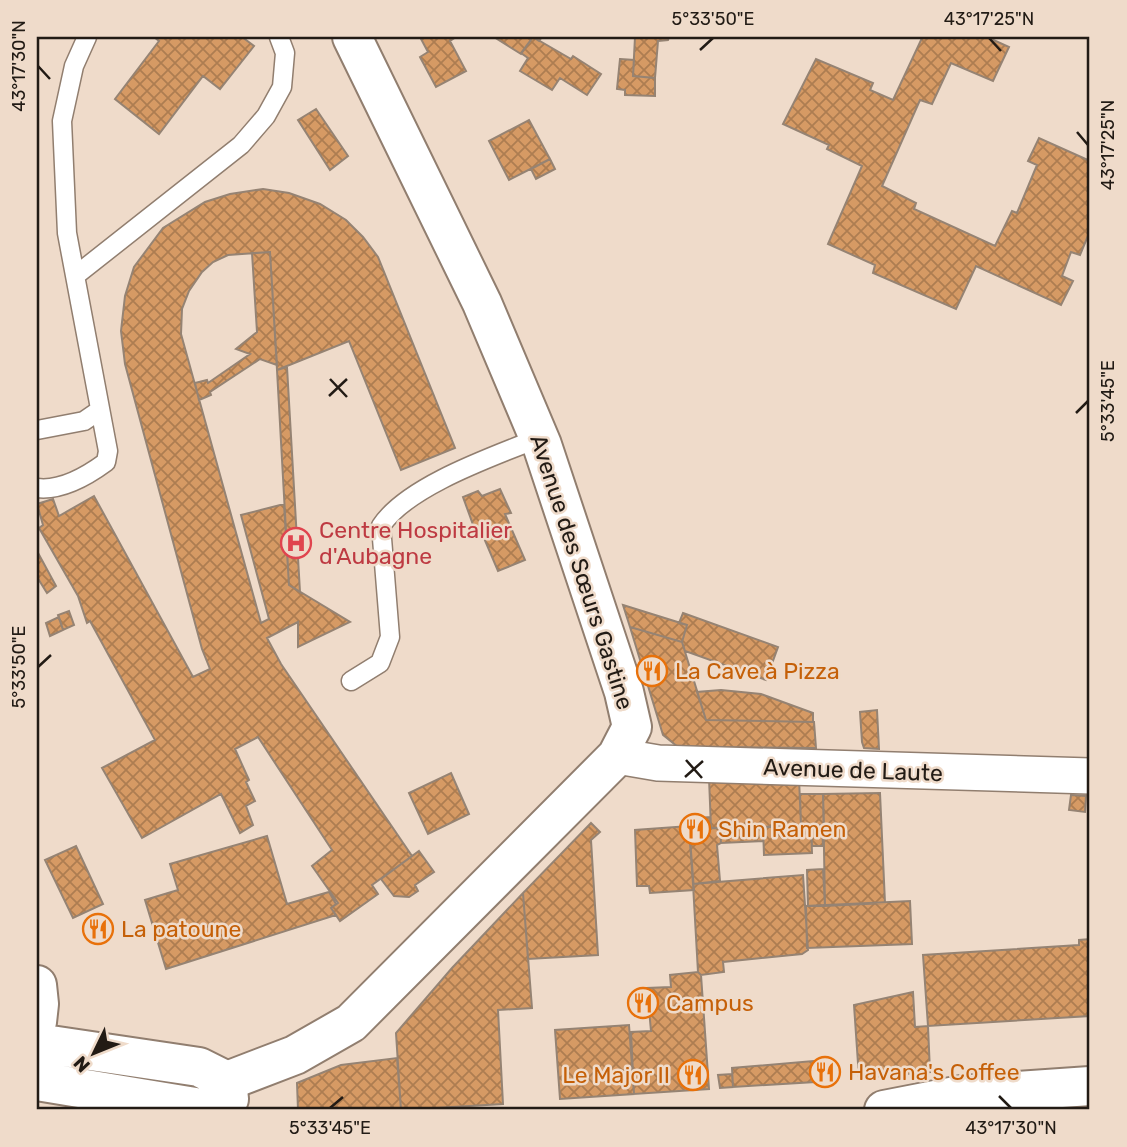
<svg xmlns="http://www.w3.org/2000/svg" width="1127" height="1147" viewBox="0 0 1127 1147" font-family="Rubik,sans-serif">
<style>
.building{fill:url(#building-cross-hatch);stroke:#958373;stroke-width:2}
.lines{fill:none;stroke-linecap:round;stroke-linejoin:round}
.service-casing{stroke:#917e6f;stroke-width:21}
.minor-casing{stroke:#917e6f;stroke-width:38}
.tertiary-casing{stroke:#917e6f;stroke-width:42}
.secondary-casing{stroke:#917e6f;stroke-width:42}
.service{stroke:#fff;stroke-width:18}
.minor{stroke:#fff;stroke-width:35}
.tertiary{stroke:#fff;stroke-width:38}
.secondary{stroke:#fff;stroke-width:38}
.ticks{fill:none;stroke:#221b15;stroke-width:2.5}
.labels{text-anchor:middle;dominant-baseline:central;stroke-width:5;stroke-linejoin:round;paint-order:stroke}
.health-label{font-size:23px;fill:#be3a42;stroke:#efdbca;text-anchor:start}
.street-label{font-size:23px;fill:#221b15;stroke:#efdbca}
.food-label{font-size:23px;fill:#c56008;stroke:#efdbca;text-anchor:start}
.neatline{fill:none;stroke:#221b15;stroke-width:2.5}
.ticks-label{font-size:18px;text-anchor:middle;fill:#221b15}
</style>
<defs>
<pattern id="building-cross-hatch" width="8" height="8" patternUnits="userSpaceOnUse" patternTransform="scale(1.75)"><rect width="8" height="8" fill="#d69a64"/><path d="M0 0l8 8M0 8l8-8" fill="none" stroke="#ad7d51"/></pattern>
</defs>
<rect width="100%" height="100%" fill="#efdbca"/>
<path class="building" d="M154,37H242L254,46L220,89L203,76L159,134L115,99L159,41Z
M420,37H456L450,41L466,71L436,87L420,57L428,52Z
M494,37H542L539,41L533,37L521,54Z
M533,37L571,59L573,56L601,74L587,95L560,78L552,90L520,71L528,58L521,53Z
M635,37H669L668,40L658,41L655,78L633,76Z
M918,37H987L1009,47L993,81L951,63L932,104L920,100L882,186L916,203L914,209L995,246L1012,211L1017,213L1037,165L1028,161L1039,138L1090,161V231L1080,255L1071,252L1062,276L1073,281L1061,305L976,266L956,309L873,273L875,265L828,244L862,166L827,149L829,145L783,124L816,59L873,83L870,90L893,100L922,38Z
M620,59L634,60L633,76L655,78V96L625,95V90L617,89Z
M316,109L348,156L330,170L298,120Z
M529,120L550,159L509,180L489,141Z
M550,159L555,169L536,179L531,169Z
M263,189L289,193L320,204L346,220L363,237L378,257L455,448L401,470L349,341L277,370L270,252L228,255L213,262L202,272L189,291L182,309L181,334L261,623L269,619L241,515L284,504L289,585L350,622L298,647V622L267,638L281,664L412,856L372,885L378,894L340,921L331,908L338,903L312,866L332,850L258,737L235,749L249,780L246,782L255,801L246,806L253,825L240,833L221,794L142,838L102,768L155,740L90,621L87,623L78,596L39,528L43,525L37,504L53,499L59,516L94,496L193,677L210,669L202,649L125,364L121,331L125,296L134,267L163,228L205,202L230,194Z
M270,252L277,365L260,359L210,392L211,395L199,400L195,383L207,380L208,383L250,354L236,349L257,332L252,253Z
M287,367L300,592L289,585L277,370Z
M500,489L511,513L505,514L525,560L498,571L481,531L476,533L463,497L478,491L482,496Z
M37,551L56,586L47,593L37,577Z
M623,605L687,625L682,642L630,627Z
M69,611L74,625L63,630L58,615Z
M683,613L778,647L766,680L685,651L682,642L687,625L679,623Z
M59,617L63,630L50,636L46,623Z
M630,627L682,642L706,720L814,722L816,748L678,747L663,735Z
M721,690L761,694L813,713V722L706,720L697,692Z
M877,710L879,749L864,748L862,742L860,712Z
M451,773L469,814L428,834L409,793Z
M709,778H799L801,826L711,828Z
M880,793L885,903L825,906L823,794Z
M800,794H823L824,825L801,826Z
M1071,795L1086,796L1085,812L1069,810Z
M710,817L711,828H699V818Z
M591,823L600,832L591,840L598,955L528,959L523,893Z
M822,825L823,846H812L811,826Z
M689,826L694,890L650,893L649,886H637L635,830Z
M811,826L812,853L764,855L763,827Z
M763,827V841L721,843L720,828Z
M720,828L721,843L717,845L720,881L693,884L689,829Z
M267,836L287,904L329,892L336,904L331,908L336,915L166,969L145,900L178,890L170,864Z
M76,846L103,904L73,918L45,860Z
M419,851L434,872L415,885L418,891L409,897L394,896L381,879Z
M823,869L825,906H808L807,870Z
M803,875L808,950L802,954L723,962L724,972L701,975L698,972L693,884Z
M523,893L532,1008L498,1010L503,1104L401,1110L396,1033L452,968Z
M910,901L912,944L807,948L806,906Z
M1090,939V1016L928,1026L923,955L1079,945V940Z
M698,972L701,975L709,1089L634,1094L631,1032L651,1031L647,988L671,987L670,975Z
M913,992L915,1027L928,1026L930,1072L859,1078L854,1005Z
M629,1025L634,1094L560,1099L555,1030Z
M397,1058L401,1110H298L297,1083L341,1065Z
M813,1061L815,1082L733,1087L732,1068Z
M732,1074L733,1087L720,1088L718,1075Z"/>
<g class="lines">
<g class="service-casing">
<path id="service" d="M75,276L241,145L266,116L282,87L285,53L279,37
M37,430L84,421L100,410
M37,488C61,491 87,476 106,462L108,451L67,233L62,121L74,66L87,37
M351,681L380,663L390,637L381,526C407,486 494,456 539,438"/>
</g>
<g class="minor-casing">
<path id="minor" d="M617,756L658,763L1090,776"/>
</g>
<g class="tertiary-casing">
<path id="tertiary" d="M227,1081L295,1055L351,1023L617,756L632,727L624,692L542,445L482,303L352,37"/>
</g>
<g class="secondary-casing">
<path id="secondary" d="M37,985L39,1004L37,1022
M37,1043L199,1067L227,1081L229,1099
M37,1081L207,1109L229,1099
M884,1110L961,1095L1090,1086"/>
</g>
<use href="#service" class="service"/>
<use href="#minor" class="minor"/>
<use href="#tertiary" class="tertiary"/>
<use href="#secondary" class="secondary"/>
</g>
<path class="ticks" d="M989,38L1001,51M700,50L713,38M38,66L50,79M1077,132L1088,145M330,379L347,397M329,396L347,379M1076,413L1088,401M38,667L51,655M686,760L702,778M685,777L703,761M999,1096L1011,1108M330,1108L343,1097"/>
<defs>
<g id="hospital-ring" transform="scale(1.575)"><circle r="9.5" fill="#efdbca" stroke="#e0444e" stroke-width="1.5"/><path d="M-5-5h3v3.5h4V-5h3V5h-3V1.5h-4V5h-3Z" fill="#e0444e"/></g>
<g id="restaurant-ring" transform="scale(1.575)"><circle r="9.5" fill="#efdbca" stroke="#e8710a" stroke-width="1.5"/><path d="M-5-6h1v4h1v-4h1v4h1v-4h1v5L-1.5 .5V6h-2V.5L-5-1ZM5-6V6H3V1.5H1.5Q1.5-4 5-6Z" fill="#e8710a"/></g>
</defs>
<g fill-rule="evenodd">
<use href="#hospital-ring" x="296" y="543"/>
<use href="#restaurant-ring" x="652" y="671"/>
<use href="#restaurant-ring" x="695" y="829"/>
<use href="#restaurant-ring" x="98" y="929"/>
<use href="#restaurant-ring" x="643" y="1003"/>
<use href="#restaurant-ring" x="825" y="1072"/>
<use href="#restaurant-ring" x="693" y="1075"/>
</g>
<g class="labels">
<g class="health-label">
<text x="319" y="530">Centre Hospitalier<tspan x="319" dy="26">d'Aubagne</tspan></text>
</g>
<g class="street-label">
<text transform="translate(582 572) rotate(72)">Avenue des Sœurs Gastine</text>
<text transform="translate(853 770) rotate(2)">Avenue de Laute</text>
</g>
<g class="food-label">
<text x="675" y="671">La Cave à Pizza</text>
<text x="718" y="829">Shin Ramen</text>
<text x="121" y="929">La patoune</text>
<text x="666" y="1003">Campus</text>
<text x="848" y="1072">Havana's Coffee</text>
<text x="670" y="1075" text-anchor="end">Le Major II</text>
</g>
</g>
<rect width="1127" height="1147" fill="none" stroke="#efdbca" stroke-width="77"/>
<g transform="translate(94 1053) rotate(227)" stroke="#efdbca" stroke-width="5" paint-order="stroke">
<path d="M0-5L12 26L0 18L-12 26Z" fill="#221b15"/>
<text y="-10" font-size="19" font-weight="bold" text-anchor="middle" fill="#221b15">N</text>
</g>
<rect x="38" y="38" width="1050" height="1070" class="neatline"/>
<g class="ticks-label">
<text x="713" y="25">5°33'50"E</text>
<text x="989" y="25">43°17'25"N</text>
<text transform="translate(19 66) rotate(-90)" y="6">43°17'30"N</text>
<text transform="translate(1108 145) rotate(-90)" y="6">43°17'25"N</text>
<text transform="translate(1108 401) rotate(-90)" y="6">5°33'45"E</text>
<text transform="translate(19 667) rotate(-90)" y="6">5°33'50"E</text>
<text x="330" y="1134">5°33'45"E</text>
<text x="1011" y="1134">43°17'30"N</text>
</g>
</svg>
